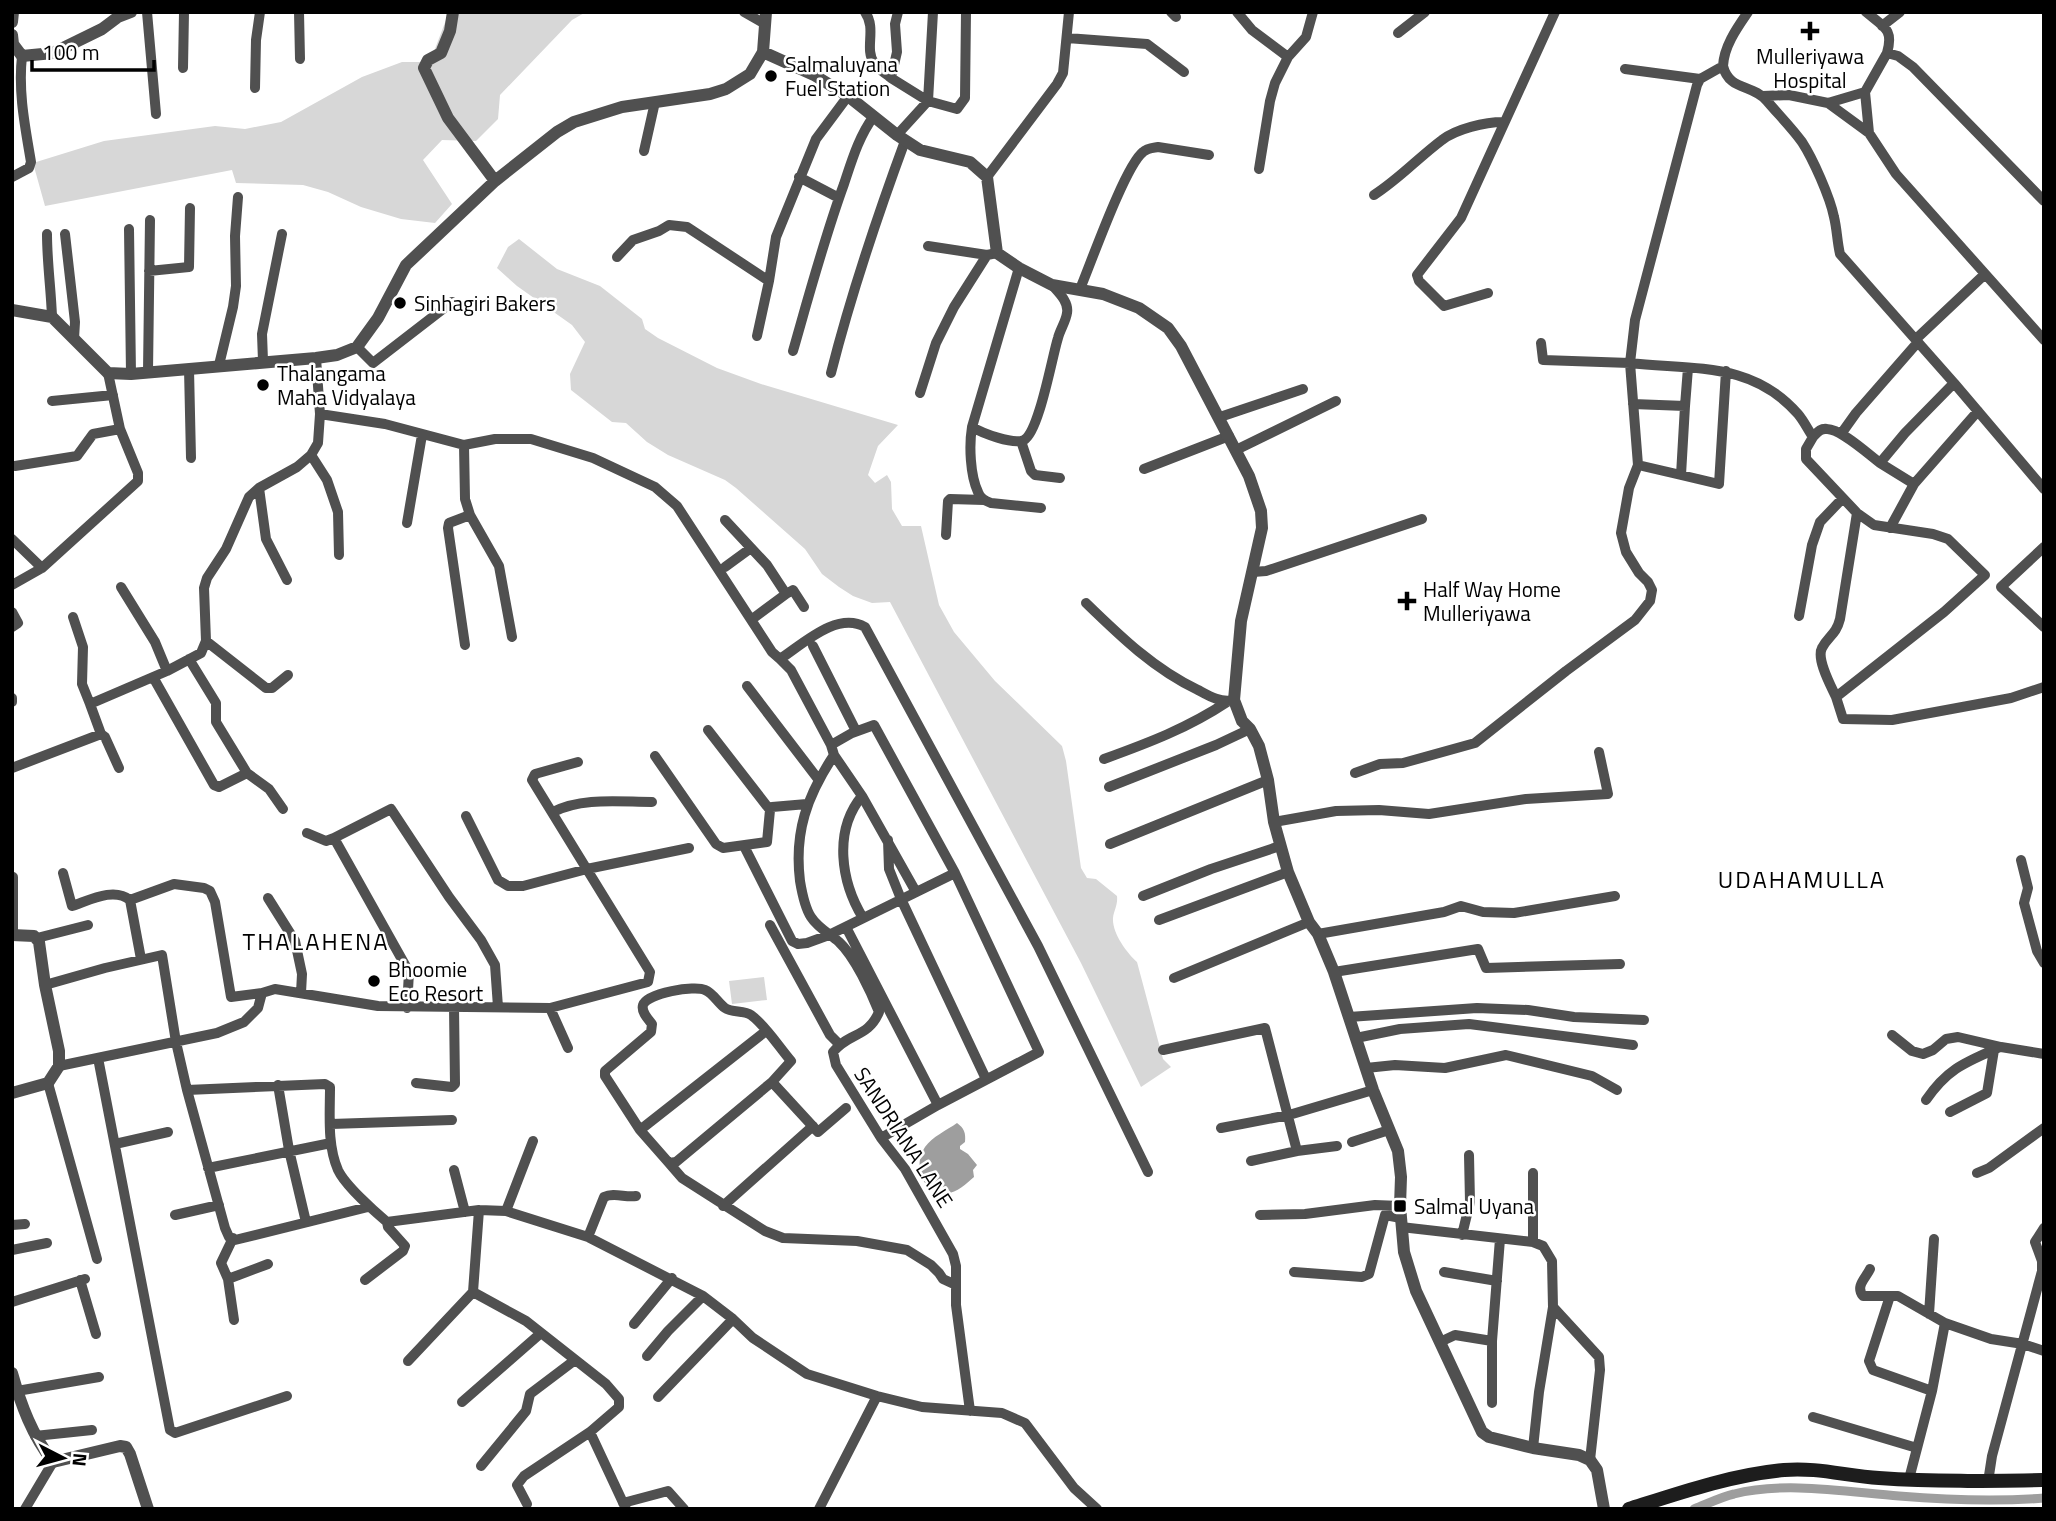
<svg xmlns="http://www.w3.org/2000/svg" width="2056" height="1521" viewBox="0 0 2056 1521" font-family="'Titillium Web',sans-serif">
<style>
.grass{fill:#d7d7d7}
.water{fill:#9e9e9e}
.lines{fill:none;stroke-linecap:round;stroke-linejoin:round}
.canal{stroke:#9e9e9e;stroke-width:9}
.minor{stroke:#505050;stroke-width:10}
.tertiary{stroke:#505050;stroke-width:12}
.secondary{stroke:#1d1d1d;stroke-width:14}
.poi-dot{fill:#000;stroke:#fff;stroke-width:2.5}
.labels{text-anchor:middle;dominant-baseline:central;stroke-width:5;stroke-linejoin:round;paint-order:stroke}
.poi-label{font-size:21px;fill:#000;stroke:#fff;text-anchor:start}
.street-label{font-size:21px;fill:#000;stroke:#fff}
.quarter-label{font-size:24px;letter-spacing:2px;fill:#000;stroke:#fff}
</style>
<rect width="100%" height="100%" fill="#fff"/>
<path class="grass" d="M449,12H586L572,20L500,95L498,119L476,141L442,140L423,160L452,204L435,223L401,219L361,207L328,192L303,185L236,183L232,170L45,206L33,163L104,141L215,126L245,129L281,122L362,77L402,62H430Z
M519,239L557,269L600,286L642,319L645,329L658,338L717,368L761,384L898,425L878,446L868,475L875,483L887,475L891,482L892,509L902,526H921L939,605L954,632L995,681L1062,746L1066,761L1081,868L1087,878L1096,879L1117,896C1118,905 1114,910 1113,918C1112,933 1127,953 1137,962L1163,1059L1171,1067L1141,1087L1081,963L890,602L872,603L853,596L839,587L822,574L805,549L736,488L725,480L668,455L647,442L626,423L612,422L571,390L570,374L585,342L572,325L517,286L497,268L508,247Z
M764,977L767,1000L732,1004L729,981Z"/>
<path class="water" d="M957,1123C964,1128 966,1133 965,1142L960,1146V1149L968,1154L977,1165L973,1170L974,1177C966,1184 956,1194 945,1193C921,1192 913,1165 925,1147C932,1137 947,1130 957,1123Z"/>
<g class="lines">
<path class="canal" d="M1694,1509C1707,1504 1721,1497 1734,1494C1784,1481 1848,1492 1899,1496C1947,1500 1996,1502 2044,1498"/>
<path class="minor" d="M147,12L156,114
M299,12L300,59
M744,12L765,24
M865,12C877,29 864,48 874,63C877,69 886,73 891,78
M898,12L895,24L897,52L891,78L928,101L957,109L965,98L966,12
M1171,12L1176,17
M1237,12L1252,30L1288,57
M1866,12C1884,27 1894,29 1887,53
M1882,26L1900,12
M1398,33L1425,12
M1067,38L1147,44L1184,72
M1723,66C1729,91 1753,84 1767,101C1778,114 1792,128 1802,142C1813,159 1830,197 1834,217C1837,229 1837,241 1840,254L1954,383L1905,433L1880,463C1868,454 1841,429 1827,429C1820,428 1817,433 1813,437
M183,68L184,12
M1625,69L1700,79L1723,66C1724,46 1737,28 1748,12
M255,88L256,40L260,12
M1763,96L1789,95L1828,103L1869,133
M1828,103L1865,92
M897,135L928,101L933,12
M644,151L655,102
M1259,169L1270,101L1275,83L1288,57L1306,37L1313,12
M12,177L29,168L31,162C25,126 18,92 22,56
M799,177L839,198
M987,177L1057,84L1063,73L1069,12
M1374,195C1399,179 1418,158 1442,140C1456,129 1485,122 1503,122
M2044,201L1913,67L1898,56L1887,53L1865,92L1869,133L1896,174L2044,340
M129,229L131,374
M47,234C47,262 51,289 52,317
M65,234L75,322L74,339
M928,246L987,255
M617,257L633,240L659,231L669,225L687,227L769,281
M1019,268L972,427C969,445 970,475 978,492C980,498 985,501 991,503L1041,508
M149,271L189,267L190,208
M1080,289C1091,263 1125,166 1143,152C1147,148 1152,148 1158,147L1209,155
M1488,293L1444,306L1419,281L1417,275L1461,218L1555,12
M757,336L769,281L776,237L816,139L848,96
M1916,339L1984,275
M1541,343L1543,360L1630,363L1635,320L1697,85L1700,79
M357,347L373,363L452,302
M793,351C809,295 824,239 844,184C852,160 859,136 874,116
M263,361L262,334L282,234
M219,365L233,307L236,286L235,236L238,197
M189,369L191,458
M148,372L150,220
M831,373C851,294 877,217 905,141
M1954,383L2044,489
M920,393L936,343L954,307L987,255L997,253
M52,401L113,395
M1633,404L1685,406L1681,475L1638,465L1630,363C1693,370 1752,361 1798,414C1804,421 1808,430 1813,437L1806,449V459L1857,513L1874,525L1933,534L1948,539L1985,575L1944,612L1836,697L1843,719L1892,720L2011,698L2044,687
M1685,406L1688,368
M320,414L385,424L464,445L495,439H531L593,458L655,487L677,506L772,652L780,659C803,644 837,611 865,627L1038,946L1148,1172
M1220,417L1303,389
M972,427C982,433 1013,445 1024,440C1039,432 1052,357 1058,338C1060,330 1066,321 1067,313C1069,302 1059,293 1052,285
M1841,434L1856,413L1918,342
M1021,441L1031,471L1035,475L1060,478
M464,445L465,499L470,515L499,566L512,637
M1236,450L1336,401
M311,455L327,480L338,512L339,555
M1880,463L1914,484
M15,466L77,456L93,434L120,429
M1144,469L1229,436
M1681,475L1719,484L1726,371
M259,488L266,539L287,580
M725,520L767,565L786,594L793,590L804,607
M407,523L422,435
M1890,528L1914,484L1978,411
M946,535L948,501L950,499L984,500
M12,539L42,568
M2044,547L2001,587L2044,627
M725,567L751,548
M1253,572L1266,571L1422,519
M12,585L42,568L138,481V473L120,429L108,373
M121,587L155,642L167,671
M1086,603C1121,637 1154,669 1198,690C1209,696 1220,703 1234,700
M12,612L18,623L12,627
M1799,616L1812,545L1820,522L1842,499
M73,617L83,647L82,684L90,704
M755,617L786,594
M206,641L266,688H272L288,675
M465,645L448,528L449,523L470,515
M813,646L856,731
M189,659L216,703V722L247,773L269,789L283,809
M780,659L791,670L831,745L834,755C807,796 794,832 800,881C802,893 805,908 811,917C818,928 830,934 839,942C855,957 871,992 879,1012C868,1038 849,1032 833,1052L836,1065L881,1138L905,1169L953,1254L956,1266V1305L970,1411
M153,677L214,785L219,787L247,773
M747,686L818,779
M1836,697C1831,686 1816,659 1822,648C1828,636 1836,635 1840,619L1857,513
M12,698V702
M708,730L770,810
M101,734L105,737L119,768
M831,745L852,733L874,725L955,873L1039,1052L938,1105L881,1138
M834,755L862,796L916,892
M655,756L716,844L723,848L767,842L770,810L772,807L807,804
M1104,759C1148,743 1188,728 1227,702
M12,768L101,734L90,704L167,671L201,653L206,641L204,588L207,578L226,549L249,497L259,488L297,467L311,455L318,443L320,414L316,358
M1355,773L1380,764L1403,763L1475,743L1566,671L1635,620L1650,601L1652,590L1648,582L1639,573L1626,552L1621,533L1629,488L1638,465
M1109,787L1216,745L1250,729
M862,796C833,831 841,882 863,918
M553,812C582,797 620,802 652,802
M466,816L498,880L508,886H523L587,869L689,848
M1274,822L1336,811L1379,810L1429,814L1526,799L1608,794L1599,752
M307,833L326,841L334,838
M888,840L889,869L901,899L986,1079
M1110,844L1268,780
M744,846L792,941L798,944L807,943L829,935L955,873
M2021,860L2028,888L2024,903L2037,951L2044,963
M63,873L72,906C90,900 114,887 130,900
M13,877V935
M1143,896L1211,869L1280,846
M268,898L295,941L302,974L301,993
M1159,920L1288,872
M770,925L830,1035L839,1044
M846,927L938,1105
M1318,934L1444,912L1461,906L1483,912L1514,913L1615,896
M37,938L88,925
M141,959L130,900L174,884L204,888L210,891L215,902L231,997L262,993L275,989L378,1006L550,1008L648,982L650,972L532,780L535,774L578,762
M1334,972L1478,949L1486,968L1620,964
M1174,978L1309,922
M45,985L105,968L162,955L176,1042L187,1090L325,1084L330,1087C330,1114 327,1145 338,1170C345,1185 374,1211 387,1222L479,1210L506,1211L588,1237L703,1296L733,1319L753,1338L807,1374L877,1396L922,1407L1002,1413L1025,1423L1074,1488L1097,1509
M407,1008L409,972L334,838L391,809L449,897L481,940L495,965L498,1007
M550,1008L568,1048
M1349,1017L1477,1008L1528,1010L1574,1017L1644,1020
M1892,1035L1912,1051L1923,1054L1933,1050L1946,1039L1958,1037L2001,1047L2044,1054
M1356,1038L1400,1029L1469,1024L1633,1045
M1163,1050L1265,1028L1297,1151L1251,1161
M98,1058L170,1430L175,1433L287,1396
M59,1066L217,1033L244,1022L258,1008L262,993
M1366,1068L1395,1065L1445,1068L1506,1055L1592,1076L1617,1090
M772,1082L676,1162L669,1163L640,1130L605,1076V1071L651,1032L652,1024C648,1019 641,1012 643,1005C647,993 695,985 705,990C713,993 718,1003 725,1008C732,1013 744,1010 751,1015C765,1025 779,1047 791,1061L772,1082L818,1132L846,1108
M48,1083L97,1259
M416,1083L452,1087L455,1084L454,1007
M278,1085L289,1150L306,1222
M187,1090L225,1228L229,1237L235,1240L368,1207
M1926,1100C1948,1068 1966,1062 2000,1047
M1950,1112L1987,1093L1994,1050
M331,1124L452,1120
M1221,1128L1289,1115L1373,1090
M640,1130L766,1031
M1352,1142L1389,1130
M115,1144L168,1132
M1297,1151L1337,1146
M669,1163L682,1178L765,1231L783,1238L857,1241L907,1250L931,1265L939,1273L943,1279L956,1285
M208,1168L331,1143
M454,1170L465,1212
M1977,1173L1989,1168L2044,1128
M723,1206L813,1126
M479,1210L473,1292L526,1321L606,1384L619,1399V1407L590,1432L524,1476L517,1485L527,1504
M506,1211L533,1141
M175,1215L219,1205
M1260,1215L1305,1214L1375,1205L1400,1206
M12,1225L25,1224
M1401,1227L1533,1242L1543,1246L1552,1261L1553,1307L1599,1357L1600,1370L1590,1460
M1462,1235L1470,1202L1469,1155
M588,1237L604,1197C614,1192 626,1198 636,1196
M233,1238L221,1263L228,1279L234,1320
M1533,1242V1173
M12,1250L47,1243
M1870,1269C1866,1278 1855,1286 1863,1296H1898L1945,1323
M1294,1272L1362,1277L1369,1274L1385,1215L1401,1218
M1444,1272L1497,1281
M228,1279L268,1264
M80,1280L96,1334
M365,1280L403,1251L405,1246L388,1227L387,1222
M1890,1296L1869,1361L1873,1370L1932,1391
M12,1302L85,1279
M1929,1314L1934,1239
M634,1324L672,1278
M1440,1342L1455,1335L1492,1341
M647,1356L668,1331L703,1296
M408,1361L473,1292
M17,1391L99,1377
M658,1397L733,1319
M462,1402L541,1333
M1492,1403V1341L1500,1239
M1813,1417L1917,1448
M590,1432L626,1509
M35,1436L92,1430
M1533,1448L1539,1392L1553,1307
M481,1466L526,1411L530,1394L575,1360
M1909,1479L1932,1391L1945,1323L1991,1339L2023,1344L2044,1351
M1988,1482L1992,1456L2042,1271V1261L2035,1242L2044,1228
M623,1503L668,1491L684,1509
M25,1509L53,1462
M819,1509L877,1396"/>
<path class="tertiary" d="M453,12L450,31L441,53L428,60L424,68L448,118L495,181
M12,22L13,12
M12,35L13,44L22,56L53,53L102,29L118,17L131,12
M763,52L814,75L848,96L897,135L920,150L970,162L987,177L997,253L1019,268L1052,285L1103,294L1139,308L1168,328L1181,346L1249,476L1261,511L1262,528L1241,621L1234,700L1242,721L1250,729L1259,746L1268,780L1274,822L1288,872L1309,922L1318,934L1334,972L1373,1090L1398,1151L1401,1177L1400,1206L1404,1252L1416,1291L1482,1432L1489,1437L1533,1448L1579,1455L1590,1460L1597,1470L1604,1509
M12,310L52,317L108,373L131,374L316,358L337,355L357,347L378,318L406,265L495,181L557,132L574,122L622,107L710,94L726,89L750,74L763,52L766,12
M12,935L34,936L39,942L45,985L59,1051V1066L48,1083L12,1093
M12,1373C21,1405 32,1435 53,1462L120,1446L126,1447L130,1454L148,1509"/>
<path class="secondary" d="M1629,1509C1679,1493 1731,1475 1784,1470C1816,1467 1847,1476 1879,1478C1935,1482 1988,1481 2044,1480"/>
</g>
<g class="poi-dot">
<path d="M1806.5 20.5h7v7h7v7h-7v7h-7v-7h-7v-7h7z"/>
<circle cx="771" cy="76" r="7"/>
<circle cx="400" cy="303" r="7"/>
<circle cx="263" cy="385" r="7"/>
<path d="M1403.5 590.5h7v7h7v7h-7v7h-7v-7h-7v-7h7z"/>
<circle cx="374" cy="981" r="7"/>
<rect x="1393" y="1199" width="14" height="14" rx="3.5"/>
</g>
<g class="labels">
<g class="poi-label">
<text x="1810" y="56" text-anchor="middle">Mulleriyawa<tspan x="1810" dy="24">Hospital</tspan></text>
<text x="785" y="64">Salmaluyana<tspan x="785" dy="24">Fuel Station</tspan></text>
<text x="414" y="303">Sinhagiri Bakers</text>
<text x="277" y="373">Thalangama<tspan x="277" dy="24">Maha Vidyalaya</tspan></text>
<text x="1423" y="589">Half Way Home<tspan x="1423" dy="24">Mulleriyawa</tspan></text>
<text x="388" y="969">Bhoomie<tspan x="388" dy="24">Eco Resort</tspan></text>
<text x="1414" y="1206">Salmal Uyana</text>
</g>
<g class="street-label">
<text transform="translate(904 1137) rotate(57)">SANDRIANA LANE</text>
</g>
<g class="quarter-label">
<text x="1802" y="879">UDAHAMULLA</text>
<text x="316" y="941">THALAHENA</text>
</g>
</g>
<rect width="2056" height="1521" fill="none" stroke="#000000" stroke-width="28"/>
<g transform="translate(63 1458) rotate(96)" stroke="#ffffff" stroke-width="5" paint-order="stroke">
<path d="M0-5L12 26L0 18L-12 26Z" fill="#000000"/>
<text y="-10" font-size="19" font-weight="bold" text-anchor="middle" fill="#000000">N</text>
</g>
<path d="M32 60v10h122v-10" fill="none" stroke="#000000" stroke-width="3.5"/>
<text x="42" y="60" font-size="21" fill="#000000" stroke="#ffffff" stroke-width="5" paint-order="stroke">100 m</text>
</svg>
